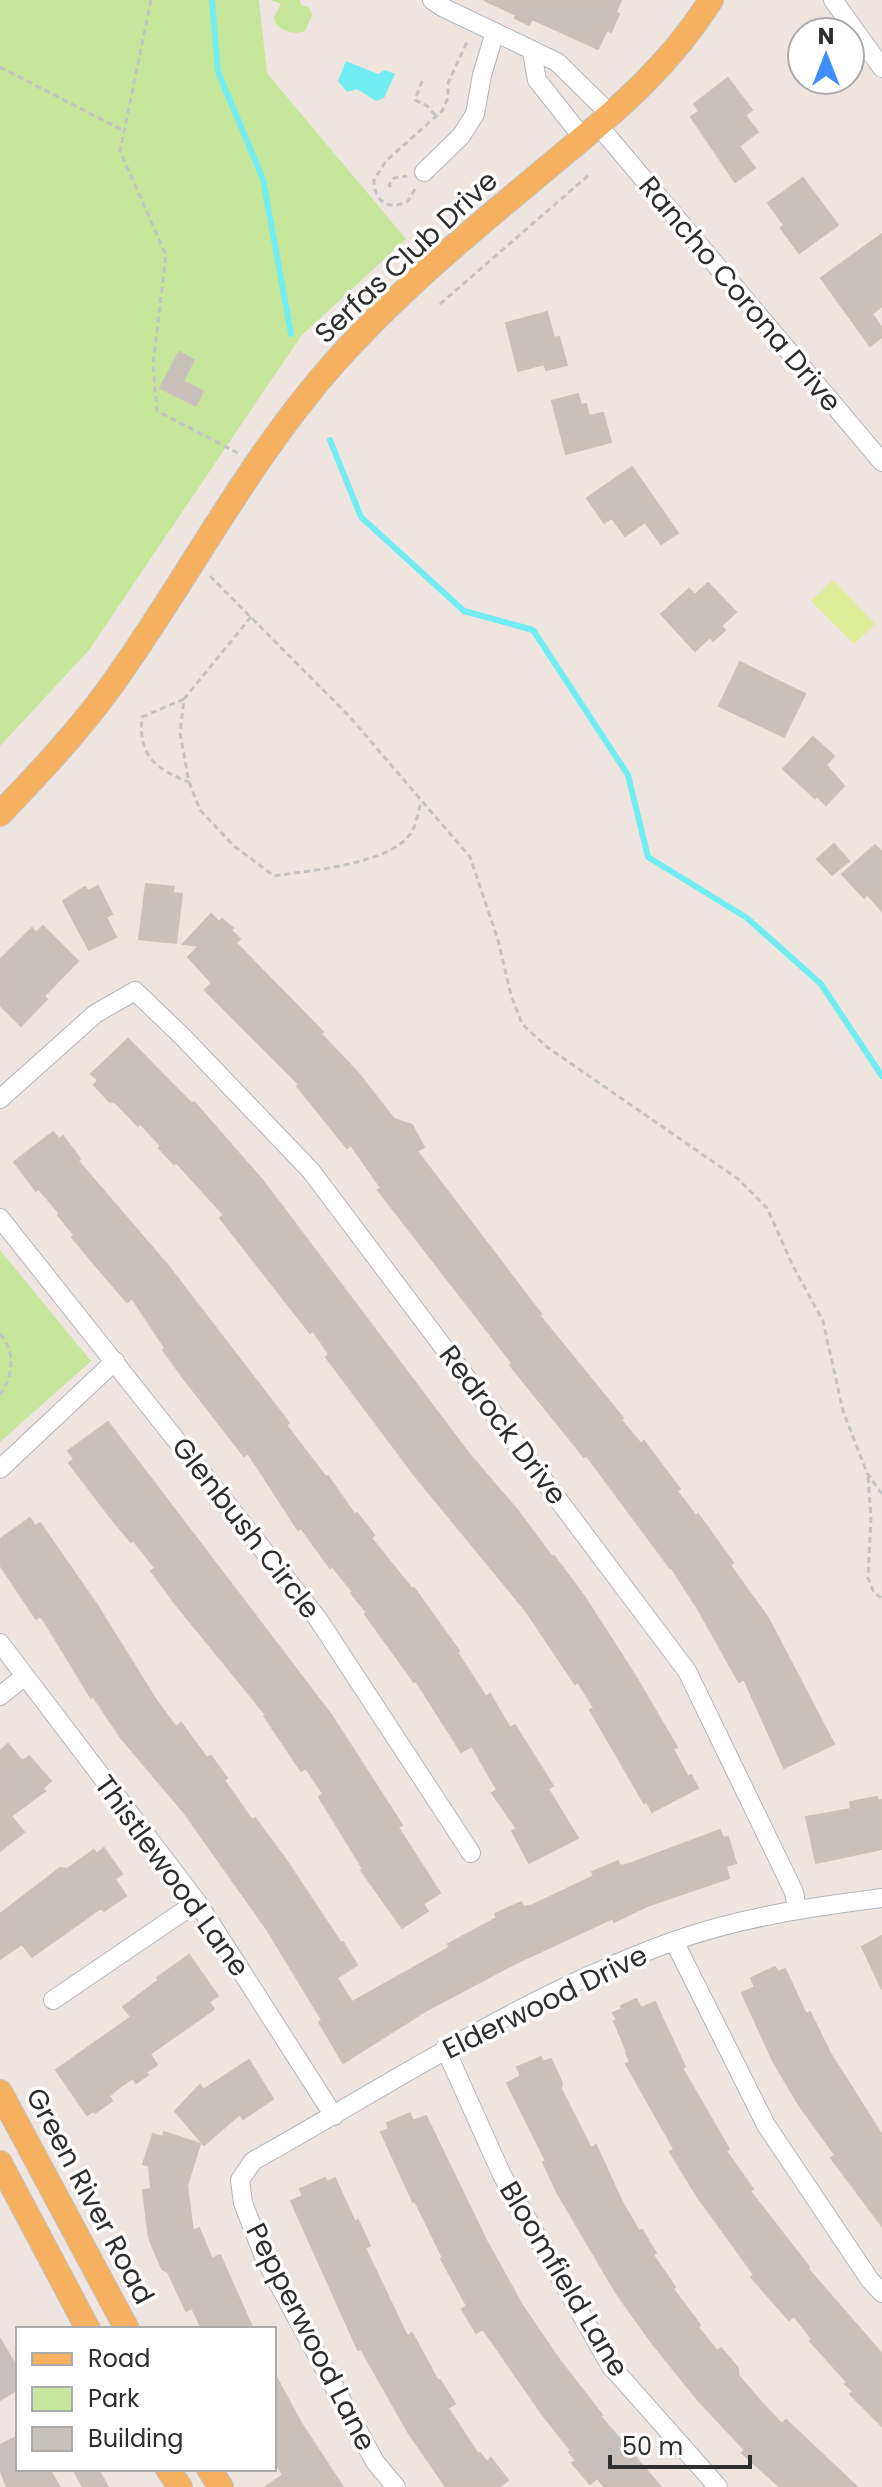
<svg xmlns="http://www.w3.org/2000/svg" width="882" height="2487" viewBox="0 0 882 2487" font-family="Poppins,sans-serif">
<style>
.green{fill:#c6e69c}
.pitch{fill:#dded98}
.water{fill:#72eef2}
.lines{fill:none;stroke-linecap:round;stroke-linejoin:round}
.stream{stroke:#72eef2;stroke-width:6}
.building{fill:#c8c1bb;stroke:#cbc1b9;stroke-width:2}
.minor-casing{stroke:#b0b6be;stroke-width:20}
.major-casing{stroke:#c4c4c4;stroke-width:26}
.path{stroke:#c4c4c4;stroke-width:3;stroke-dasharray:6 4;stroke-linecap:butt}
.minor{stroke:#fff;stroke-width:18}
.major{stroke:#f5b060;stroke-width:24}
.labels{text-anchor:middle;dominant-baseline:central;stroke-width:7;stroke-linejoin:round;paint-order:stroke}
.street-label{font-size:28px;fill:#2e2e2e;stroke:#fff}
</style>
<rect width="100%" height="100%" fill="#efe5e0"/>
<path class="green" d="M0,0H259L267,73L406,239L301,336L89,650L0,746Z
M271,0H300L301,5L309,7L312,15L305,31C293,35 284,32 275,23L274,17L281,4Z
M0,1250L91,1361L0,1442Z"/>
<path class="pitch" d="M833,580L875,624L854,644L811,601Z"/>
<path class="water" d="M346,61L378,74L385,70L395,74L384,98L376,101L357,89L347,92L338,81Z"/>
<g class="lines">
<path class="stream" d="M212,0L218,72L263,179L291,334
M330,440L361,517L464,611L533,630L628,775L648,857L747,918L821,984L882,1076"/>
</g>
<path class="building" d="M484,0H621L616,12L619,14L611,32L607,30L598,49L532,19L529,25L515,18L516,15Z
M728,78L752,110L745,115L758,132L739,146L755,168L735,182L691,117L699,111L694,104Z
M803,178L838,225L799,253L781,228L784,225L768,203Z
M882,234V306L872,314L882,328V337L870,346L821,278Z
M547,312L554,338L559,337L567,365L546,370L544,364L518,371L506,323Z
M179,352L194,360L183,381L203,391L196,406L160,388Z
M578,394L581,405L586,404L589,416L603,413L611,442L566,454L552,401Z
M632,467L678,533L661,544L645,522L625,536L612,518L604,523L587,498Z
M708,583L736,612L721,626L725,630L713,641L710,637L695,651L661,614L689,589L695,595Z
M740,662L805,694L784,737L719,706Z
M813,737L834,756L826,765L844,786L826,805L817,796L815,798L783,769Z
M834,844L849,861L832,875L817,859Z
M875,845L882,852V911L867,894L864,898L842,874Z
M146,884L174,887L173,893L182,894L176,943L139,939Z
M98,886L112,914L106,917L116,937L89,950L63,901L85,887L88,891Z
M211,914L219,922L222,919L233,928L231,930L240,939L236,943L323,1032L321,1034L358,1073L394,1119L412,1125L424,1147L417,1151L541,1314L539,1315L623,1418L621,1420L641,1444L644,1441L680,1489L677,1491L696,1516L698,1514L729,1557L733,1563L730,1565L768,1618L834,1744L784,1768L744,1679L739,1682L698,1609L671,1567L670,1568L586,1455L584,1457L510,1365L512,1363L378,1190L381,1188L351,1145L347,1148L297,1086L299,1084L205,990L212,983L188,957L199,946L183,944Z
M43,926L78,961L44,996L47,999L21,1026L0,1005V960L32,928L36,933Z
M128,1039L192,1104L194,1102L263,1181L470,1455L518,1511L552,1557L554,1556L584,1596L634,1674L677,1747L673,1749L688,1777L691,1775L698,1788L652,1812L647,1802L644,1803L590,1710L594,1708L578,1682L575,1684L526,1611L415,1476L326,1357L329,1354L313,1331L310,1333L220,1218L224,1215L176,1162L174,1164L159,1148L161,1146L140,1123L138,1126L116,1103L109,1101L94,1085L98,1080L91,1074Z
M53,1132L59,1139L63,1136L80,1159L78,1161L169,1267L289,1423L286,1425L326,1477L328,1476L355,1515L357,1513L374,1535L371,1538L412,1589L414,1588L459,1651L457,1652L486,1697L490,1694L510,1728L515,1725L553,1786L548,1789L578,1838L529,1863L512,1831L517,1829L492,1793L497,1790L472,1746L461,1752L416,1681L414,1682L365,1614L367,1613L351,1593L353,1592L332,1566L330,1568L301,1528L298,1530L248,1453L244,1456L184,1379L163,1350L165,1348L132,1298L127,1302L95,1265L72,1237L74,1235L58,1215L60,1214L39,1189L36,1191L14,1162Z
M108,1422L332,1716L402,1825L398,1827L440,1893L423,1904L428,1911L402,1928L361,1870L363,1869L319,1797L323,1794L306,1768L301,1771L264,1716L266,1715L177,1606L151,1571L155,1568L133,1540L131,1542L110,1517L69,1463L74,1459L68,1451Z
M30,1518L35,1526L40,1523L97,1605L156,1700L176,1727L181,1723L207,1758L211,1756L227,1778L224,1780L252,1820L255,1818L284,1857L341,1943L343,1942L357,1965L337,1978L352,2002L450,1947L448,1944L497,1918L495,1914L521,1902L524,1907L533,1905L594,1876L592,1872L618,1861L620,1866L629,1864L720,1830L723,1838L728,1837L736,1863L726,1866L729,1878L647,1906L614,1922L613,1918L518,1962L427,2010L343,2063L319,2022L322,2020L268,1931L183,1811L121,1738L93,1696L91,1698L41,1616L36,1619L0,1565V1539Z
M8,1744L22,1761L29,1756L51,1781L43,1788L45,1791L11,1816L24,1832L0,1851V1751Z
M877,1797L878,1801L882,1800V1849L816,1863L806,1817L851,1809L850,1802Z
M104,1848L122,1874L115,1879L126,1896L104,1911L101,1908L32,1957L22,1944L0,1959V1914L60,1868L67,1869L94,1850L97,1854Z
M882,1936V1989L862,1947Z
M189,1955L218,1996L209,2002L214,2009L150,2054L157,2065L146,2072L148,2075L136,2083L133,2078L121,2086L109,2096L112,2101L95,2113L93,2111L87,2115L56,2070L131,2017L123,2007L159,1980L157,1978Z
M775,1967L778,1972L785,1969L806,2014L810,2012L830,2053L882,2135V2226L831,2158L835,2155L799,2105L773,2061L742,1993L755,1987L751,1978Z
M636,1999L641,2008L655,2002L685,2067L682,2068L729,2149L726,2151L753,2189L750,2191L809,2267L808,2269L882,2354V2426L850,2394L853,2391L845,2384L847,2382L810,2341L812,2339L794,2316L789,2320L751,2277L754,2275L697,2196L670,2152L674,2149L626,2064L630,2062L626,2053L627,2052L614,2021L617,2020L613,2013L622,2009L621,2006Z
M541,2057L543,2062L551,2059L562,2083L561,2089L591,2148L596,2145L622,2202L639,2231L642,2230L656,2253L653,2255L675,2287L673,2289L700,2325L698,2327L717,2351L721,2348L738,2368V2375L760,2401L782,2424L786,2420L857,2487H780L742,2453L745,2450L698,2400L652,2343L617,2294L558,2194L543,2162L546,2161L507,2083L521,2076L517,2067Z
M249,2060L273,2099L243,2119L240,2114L204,2145L175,2111L200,2085L203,2090Z
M410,2113L413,2121L426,2116L486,2240L522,2305L558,2358L602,2415L600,2416L661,2487H605L597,2478L590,2484L572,2463L576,2461L569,2452L571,2451L542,2414L483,2329L476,2333L462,2309L467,2306L441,2259L443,2258L415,2201L413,2202L381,2132L389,2129L387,2123Z
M164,2132L200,2144L187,2186L193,2231L199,2228L212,2259L220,2255L253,2329H202L192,2308L186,2311L168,2272L162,2269L149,2238L143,2190L151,2189L149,2166L143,2164L153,2134L163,2137Z
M325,2178L327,2182L335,2178L355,2222L358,2220L370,2246L365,2248L407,2336L412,2333L438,2381L440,2380L455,2404L448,2408L478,2454L480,2453L487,2462L491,2458L508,2480L499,2487H446L408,2432L361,2349L358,2350L291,2201L303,2196L300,2189Z
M0,2339L18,2369V2389L0,2400Z
M274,2373L301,2423L343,2487H265L283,2475L274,2460Z
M18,2436V2469H49L60,2487H7L0,2469V2445Z
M73,2469H98L108,2487H83Z"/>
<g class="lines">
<g class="minor-casing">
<path id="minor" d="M432,0L442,7L557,62L610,114
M833,0L882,68
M532,52L537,80L583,138
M598,125L882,462
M424,172L461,136L475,114L482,75L495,32
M0,1099L95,1014L135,991L183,1037L311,1171L687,1671L794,1892L797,1909
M0,1218L318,1619L471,1853
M0,1469L115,1361
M0,1643L197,1902L334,2116
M0,1696L25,1676
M674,1941L766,2125L870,2280L882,2293
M53,2000L197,1902
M445,2048L502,2175L610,2365L718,2487
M396,2487L375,2462L265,2259L243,2203L240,2180L253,2161C391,2084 524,1995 674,1941C741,1917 812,1907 882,1898"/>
</g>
<g class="major-casing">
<path id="major" d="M0,814C39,773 78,732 111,686C191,575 252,451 346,350C413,277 491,215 566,152C621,107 673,61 711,0
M0,2092L127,2329
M0,2163L88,2329
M168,2469L180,2487
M209,2469L221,2487"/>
</g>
<path class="path" d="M151,0L120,151L166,255L153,364L157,411L238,453
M0,67L124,131
M422,81L415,100L427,106L437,117
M391,187L389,185L394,178L407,176
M415,189L408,201C389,211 374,202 374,180L386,161L442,111L448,98V83L467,42
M440,304L590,174
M210,576L349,716L470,857L498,940L511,995L522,1024L547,1047L738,1179L767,1208L793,1266L823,1321L843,1411L867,1473L882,1494
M251,617L184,699L180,733L189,782L200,810L234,846L274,876C310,870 389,865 411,833C416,826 418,812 421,803
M184,699L142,717C138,755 155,769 189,782
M0,1334C16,1352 13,1376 0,1395
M868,1477L871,1517L868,1578L874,1593L882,1598"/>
<use href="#minor" class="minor"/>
<use href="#major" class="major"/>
</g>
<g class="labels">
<g class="street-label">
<text transform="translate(406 257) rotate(-43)">Serfas Club Drive</text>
<text transform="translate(740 294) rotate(50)">Rancho Corona Drive</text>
<text transform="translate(503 1425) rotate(53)">Redrock Drive</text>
<text transform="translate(246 1528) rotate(52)">Glenbush Circle</text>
<text transform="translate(172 1876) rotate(54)">Thistlewood Lane</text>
<text transform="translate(545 2002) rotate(-26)">Elderwood Drive</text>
<text transform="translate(90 2196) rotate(62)">Green River Road</text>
<text transform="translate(564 2279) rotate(59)">Bloomfield Lane</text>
<text transform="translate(311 2337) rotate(63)">Pepperwood Lane</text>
</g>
</g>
<rect x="16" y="2327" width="260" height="144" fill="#ffffff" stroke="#ababab" stroke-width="2"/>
<rect x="32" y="2353" width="40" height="12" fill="#f5b060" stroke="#ababab" stroke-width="2"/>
<text x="88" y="2367" font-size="24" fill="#2e2e2e">Road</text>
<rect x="32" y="2387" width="40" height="24" fill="#c6e69c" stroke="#ababab" stroke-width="2"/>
<text x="88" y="2407" font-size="24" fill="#2e2e2e">Park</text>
<rect x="32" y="2427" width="40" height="24" fill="#c8c1bb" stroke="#ababab" stroke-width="2"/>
<text x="88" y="2447" font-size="24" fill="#2e2e2e">Building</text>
<g transform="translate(826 56)"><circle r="38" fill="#ffffff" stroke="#ababab" stroke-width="2"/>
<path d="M0-6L14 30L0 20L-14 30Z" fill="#3e8efe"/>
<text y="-12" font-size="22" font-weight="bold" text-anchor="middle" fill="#2e2e2e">N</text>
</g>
<path d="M610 2455v12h140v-12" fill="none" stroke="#2e2e2e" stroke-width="4"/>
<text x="622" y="2455" font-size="24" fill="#2e2e2e" stroke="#ffffff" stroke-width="6" paint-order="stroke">50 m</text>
</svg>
